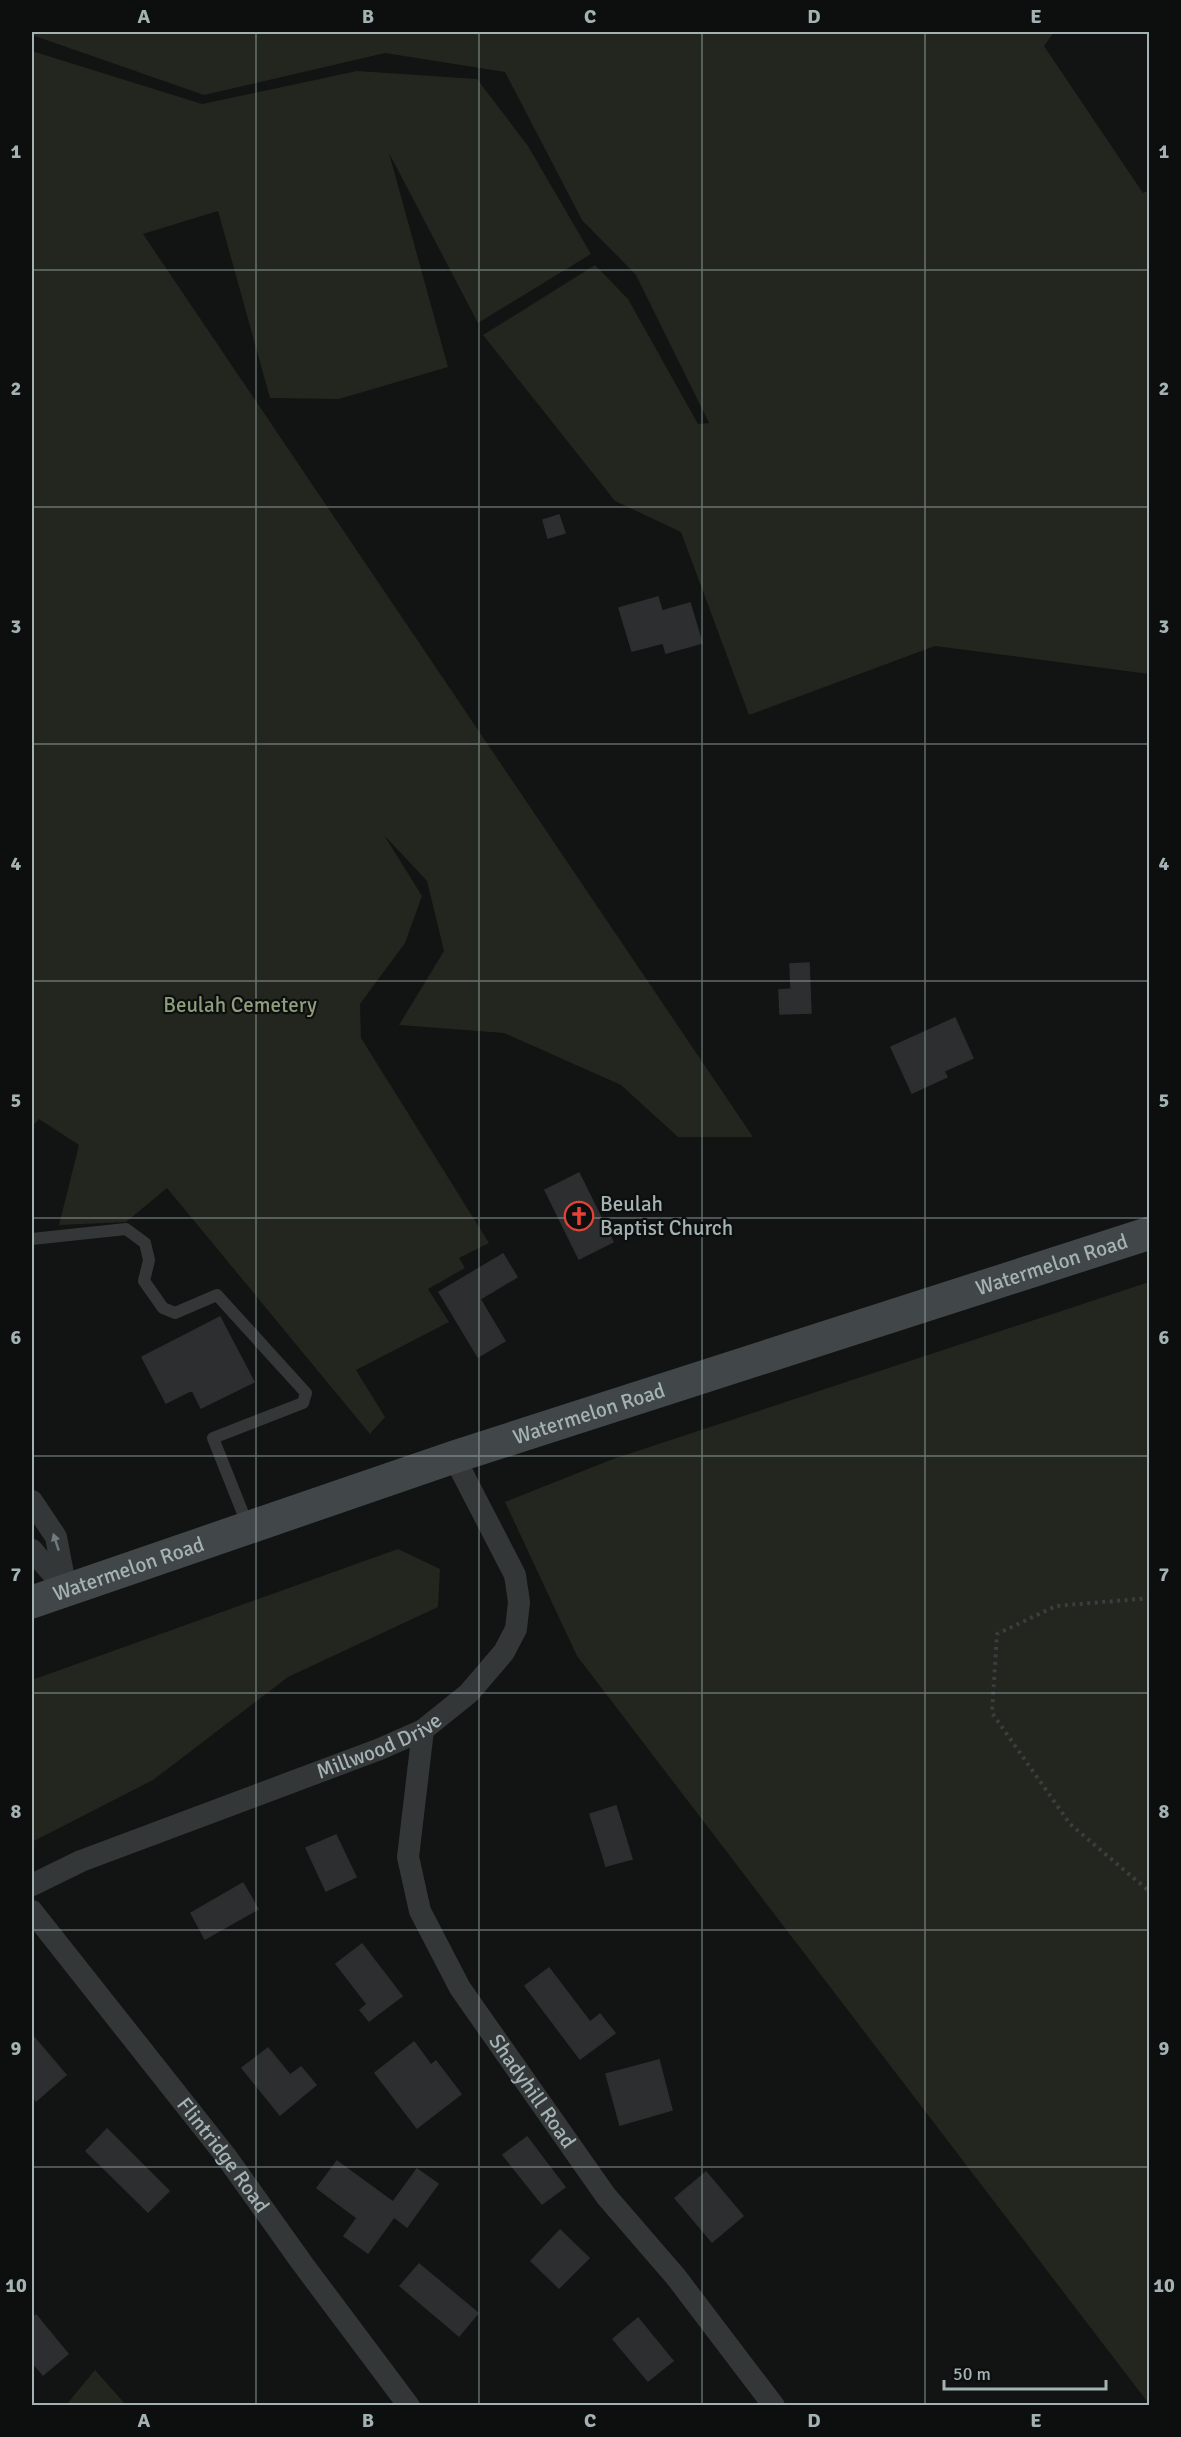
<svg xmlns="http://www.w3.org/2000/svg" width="1181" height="2437" viewBox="0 0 1181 2437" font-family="Signika,sans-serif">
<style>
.green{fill:#22261e}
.building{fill:#2d2e2f;stroke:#2c2e2f;stroke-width:1.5}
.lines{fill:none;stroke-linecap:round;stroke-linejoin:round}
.path{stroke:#393e3f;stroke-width:4;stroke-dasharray:3 4.5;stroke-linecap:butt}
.lane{stroke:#333738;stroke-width:12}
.street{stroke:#333738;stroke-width:22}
.secondary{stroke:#414748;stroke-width:33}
.oneway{fill:#717b7c}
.grid{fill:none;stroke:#a4b2b3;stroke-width:1.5;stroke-opacity:0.55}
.labels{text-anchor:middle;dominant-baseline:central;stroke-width:4.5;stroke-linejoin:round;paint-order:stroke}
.park-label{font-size:21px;fill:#8e9d7c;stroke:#0d0e0e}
.poi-label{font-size:21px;fill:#a4b2b3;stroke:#0d0e0e;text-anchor:start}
.street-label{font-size:21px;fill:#a4b2b3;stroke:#0d0e0e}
.neatline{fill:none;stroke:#a4b2b3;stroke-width:2}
.grid-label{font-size:20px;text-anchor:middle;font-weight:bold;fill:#a4b2b3}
</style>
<rect width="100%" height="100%" fill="#121313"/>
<path class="green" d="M32,32H1054L1044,46L1143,193L1149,190V674L935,646L749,715L681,532L615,501L483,335L595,265L628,299L698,424L709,423L636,275L582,220L505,72L385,53L204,95L32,35Z
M32,51L202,104L357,71L477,79L528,146L591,254L478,323L389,153L448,367L339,399L270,398L218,211L143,234L753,1137H678L621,1085L504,1033L399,1025L444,951L427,881L384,835L422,896L405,943L360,1004L361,1038L489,1243L459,1258L465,1268L428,1289L449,1322L356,1370L385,1417L370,1434L167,1188L126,1222L59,1225L79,1145L39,1119L32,1127Z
M1149,1282H1150L1149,2404L577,1656L505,1502L613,1459Z
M398,1549L440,1569L438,1607L288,1677L153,1780L32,1842V1680Z
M95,2370L126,2405H66Z"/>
<path class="building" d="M559,515L565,533L548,538L543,520Z
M658,597L662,611L690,603L702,643L666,653L663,643L632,651L619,608Z
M809,963L811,1013L780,1014L779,990L791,989L790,964Z
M955,1018L973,1058L944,1071L947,1077L912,1093L891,1047Z
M579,1173L613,1242L579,1259L545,1190Z
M503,1254L517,1277L480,1299L505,1341L478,1357L439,1292Z
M220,1317L254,1382L201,1408L192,1390L166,1403L142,1357Z
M616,1806L632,1859L606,1866L590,1814Z
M336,1835L356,1877L326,1891L306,1848Z
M243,1883L258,1909L205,1939L191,1913Z
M362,1944L402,1996L369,2021L360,2010L367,2004L336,1964Z
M549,1968L590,2022L600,2014L615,2033L580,2059L525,1986Z
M32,2035L66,2075L36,2101L32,2095Z
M414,2042L431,2065L436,2061L461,2094L417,2128L375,2073Z
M268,2048L290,2075L301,2067L316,2085L280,2115L242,2068Z
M659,2060L672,2110L620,2125L606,2074Z
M107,2129L169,2191L148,2212L86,2151Z
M527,2137L565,2187L542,2204L503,2155Z
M337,2161L393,2202L417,2169L438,2184L407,2227L394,2217L368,2253L344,2236L357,2218L317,2188Z
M706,2172L743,2216L712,2242L675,2198Z
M560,2230L589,2258L559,2288L531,2261Z
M419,2264L478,2313L459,2336L400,2286Z
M36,2315L68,2354L43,2375L32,2362V2319Z
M638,2318L673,2361L648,2381L613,2339Z"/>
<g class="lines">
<path class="path" d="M1150,1598L1056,1606L997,1634L992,1713L1070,1824L1150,1892"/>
<path class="lane" d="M32,1239L126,1229L145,1243L149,1260L144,1281L163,1308L175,1313L217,1295L306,1393L303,1403L213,1438L248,1526"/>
<g class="street">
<path d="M32,1501L56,1537L66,1589"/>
<path d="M32,1550L66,1589"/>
<path id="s1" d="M423,1730L408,1857L420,1911L460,1988L606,2196L676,2277L774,2406"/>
<path id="s2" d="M32,1885L81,1861L380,1749L423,1730L469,1693L504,1652L516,1629L519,1602L515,1575L454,1457"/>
<path id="s3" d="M32,1911L225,2155L302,2263L409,2406"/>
</g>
<path class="secondary" id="s4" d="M32,1602L454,1457L1150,1233"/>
</g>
<defs><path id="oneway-solid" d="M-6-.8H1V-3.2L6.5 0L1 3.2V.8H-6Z" transform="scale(1.5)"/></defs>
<use class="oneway" href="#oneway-solid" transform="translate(56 1542) rotate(-108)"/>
<path class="grid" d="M256,32V2406M479,32V2406M702,32V2406M925,32V2406M32,270H1150M32,507H1150M32,744H1150M32,981H1150M32,1218H1150M32,1456H1150M32,1693H1150M32,1930H1150M32,2167H1150"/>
<defs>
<g id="church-ring" transform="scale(1.5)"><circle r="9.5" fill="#0d0e0e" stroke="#e64237" stroke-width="1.5"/><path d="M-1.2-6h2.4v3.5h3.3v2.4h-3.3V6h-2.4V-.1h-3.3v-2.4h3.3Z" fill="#e64237"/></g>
</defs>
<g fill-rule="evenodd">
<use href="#church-ring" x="579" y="1216"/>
</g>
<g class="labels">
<g class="park-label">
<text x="240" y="1005">Beulah Cemetery</text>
</g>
<g class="poi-label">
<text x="600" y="1204">Beulah<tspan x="600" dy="24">Baptist Church</tspan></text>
</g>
<g class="street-label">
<text stroke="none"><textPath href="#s4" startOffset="1074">Watermelon Road</textPath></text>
<text stroke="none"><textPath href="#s4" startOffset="588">Watermelon Road</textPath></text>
<text stroke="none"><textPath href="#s4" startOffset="102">Watermelon Road</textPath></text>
<text stroke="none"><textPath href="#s2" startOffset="374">Millwood Drive</textPath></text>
<text stroke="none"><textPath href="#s1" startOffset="396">Shadyhill Road</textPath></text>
<text stroke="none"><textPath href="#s3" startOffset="310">Flintridge Road</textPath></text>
</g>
</g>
<rect width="1181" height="2437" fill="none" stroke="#0d0e0e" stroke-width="66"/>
<path d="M944 2380v9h162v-9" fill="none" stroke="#a4b2b3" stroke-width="3"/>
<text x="953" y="2380" font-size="18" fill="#a4b2b3" stroke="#0d0e0e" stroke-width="4.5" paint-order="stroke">50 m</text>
<rect x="33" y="33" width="1115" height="2371" class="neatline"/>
<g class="grid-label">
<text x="144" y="23">A</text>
<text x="368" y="23">B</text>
<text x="590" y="23">C</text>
<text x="814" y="23">D</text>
<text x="1036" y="23">E</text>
<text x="16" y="158">1</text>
<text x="1164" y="158">1</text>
<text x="16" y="395">2</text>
<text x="1164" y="395">2</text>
<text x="16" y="633">3</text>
<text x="1164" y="633">3</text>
<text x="16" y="870">4</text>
<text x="1164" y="870">4</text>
<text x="16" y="1107">5</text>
<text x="1164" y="1107">5</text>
<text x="16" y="1344">6</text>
<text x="1164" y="1344">6</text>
<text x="16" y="1581">7</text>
<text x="1164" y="1581">7</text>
<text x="16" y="1818">8</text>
<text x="1164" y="1818">8</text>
<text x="16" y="2055">9</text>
<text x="1164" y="2055">9</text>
<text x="16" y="2292">10</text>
<text x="1164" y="2292">10</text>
<text x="144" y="2427">A</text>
<text x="368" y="2427">B</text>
<text x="590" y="2427">C</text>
<text x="814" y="2427">D</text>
<text x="1036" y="2427">E</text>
</g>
</svg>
